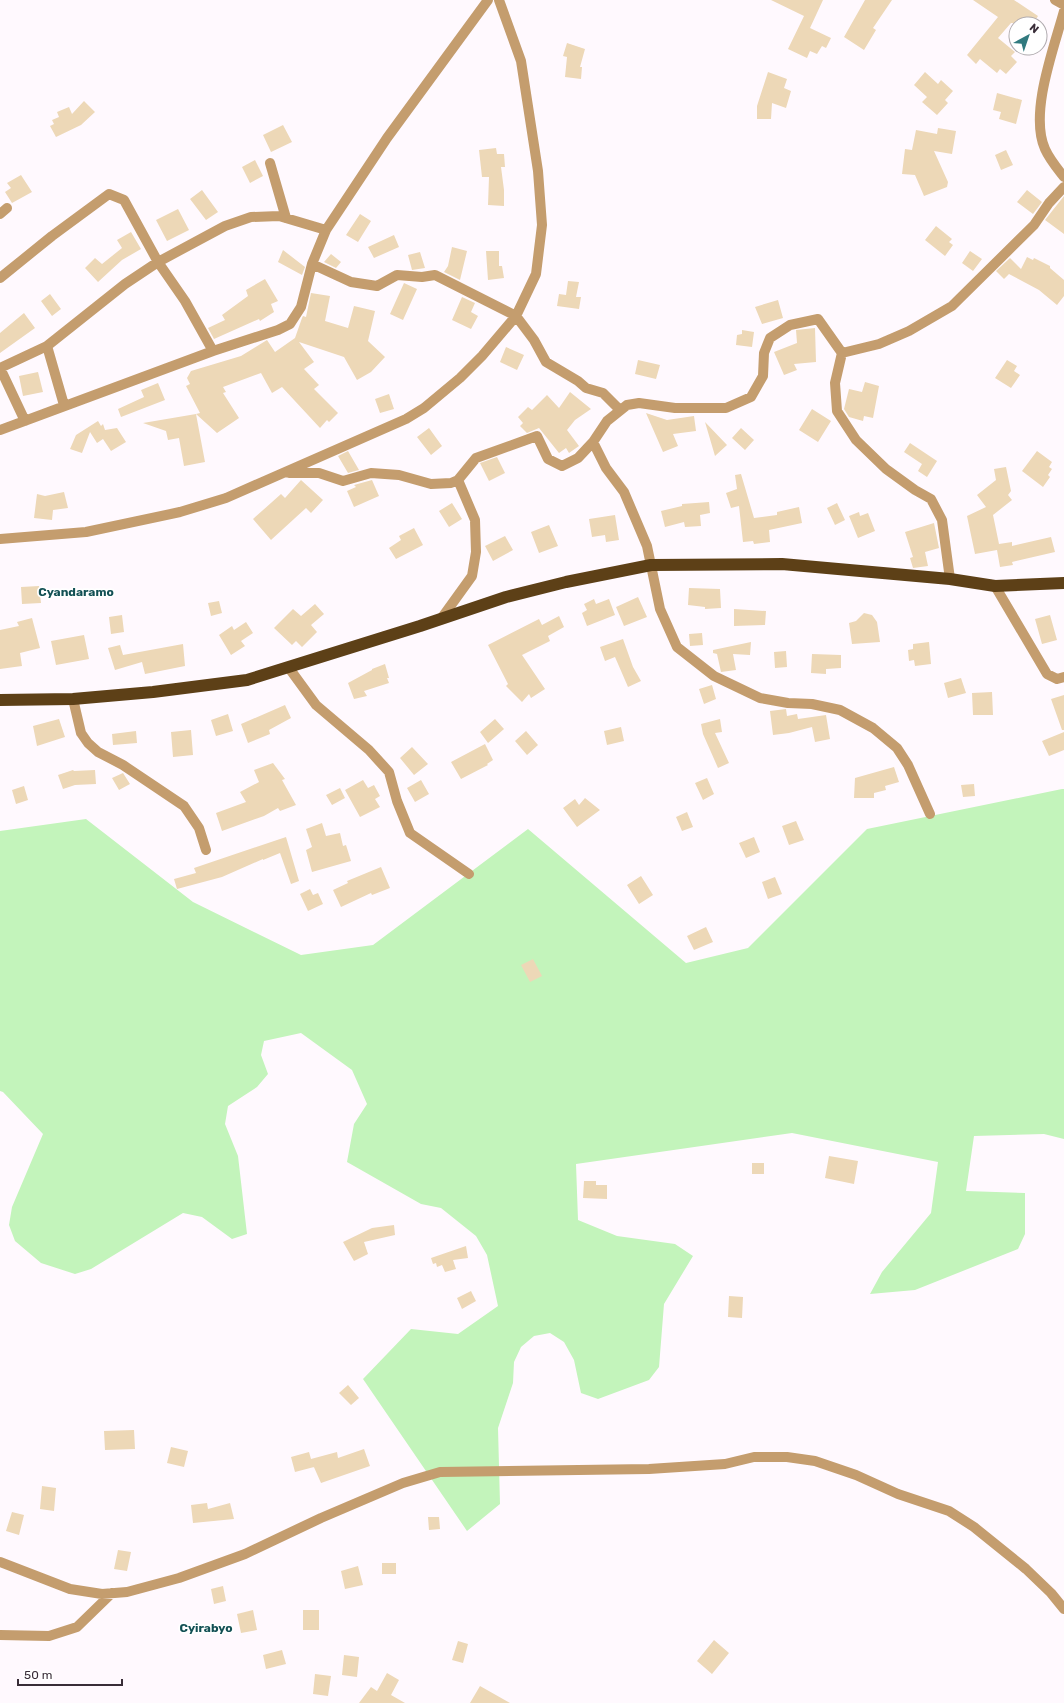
<svg xmlns="http://www.w3.org/2000/svg" width="1064" height="1703" viewBox="0 0 1064 1703" font-family="Rubik,sans-serif">
<style>
.green{fill:#c3f4bb}
.building{fill:#edd8b7}
.lines{fill:none;stroke-linecap:round;stroke-linejoin:round}
.street{stroke:#c49d6e;stroke-width:10}
.highway{stroke:#5d4017;stroke-width:12}
.labels{text-anchor:middle;dominant-baseline:central;stroke-width:3.5;stroke-linejoin:round;paint-order:stroke}
.quarter-label{font-size:12px;font-weight:bold;fill:#125054;stroke:#fff}
</style>
<rect width="100%" height="100%" fill="#fff9fe"/>
<path class="green" d="M1062,789H1064V1139L1044,1134L974,1136L966,1191L1025,1193V1234L1018,1249L915,1290L870,1294L882,1272L931,1213L938,1162L792,1133L576,1164L578,1220L617,1236L675,1244L693,1256L664,1304L659,1367L649,1380L598,1399L581,1393L574,1360L564,1342L550,1333L534,1336L521,1347L514,1362L513,1383L498,1428L500,1504L467,1531L363,1379L411,1329L458,1334L498,1306L487,1255L476,1236L441,1208L421,1204L347,1162L354,1124L367,1104L352,1070L301,1033L264,1041L261,1055L268,1074L257,1087L228,1106L225,1124L238,1156L247,1234L232,1239L202,1217L183,1213L91,1269L75,1274L41,1263L15,1241L9,1225L12,1207L43,1134L3,1092L0,1091V831L86,819L193,902L301,955L373,945L528,829L686,963L748,948L867,829Z"/>
<path class="building" d="M771,0H823L810,28L831,38L826,48L822,46L817,54L810,51L807,58L788,49L804,16Z
M865,0H892L873,28L876,30L864,50L844,37Z
M973,0H1014L1038,16L1033,24L1011,23L998,38L1015,52L1011,56L1017,62L1006,74L1000,69L997,73L980,59L976,64L967,55L998,17Z
M567,43L585,49L580,67H582L581,79L565,77L567,57L563,56Z
M768,72L787,79L784,88L791,91L786,108L772,103L771,119H757V106Z
M925,72L938,84L941,80L953,91L945,100L948,103L937,115L922,102L927,97L914,85Z
M997,93L1022,100L1016,124L999,119L1001,112L993,110Z
M84,101L95,112L81,125L56,137L50,126L54,124L52,120L59,117L57,112L69,107L72,114Z
M283,125L292,142L271,152L263,135Z
M938,128L956,131L952,154L934,151L948,182L947,187L924,196L915,175L902,174L905,149L912,150L916,130L937,134Z
M496,148L497,154H504L505,167H501L504,190V206L488,205L489,177H482L479,150Z
M1006,150L1013,165L1001,170L995,155Z
M255,160L263,176L250,183L242,167Z
M21,175L32,192L12,203L5,192L11,188L7,183Z
M202,190L218,212L206,220L190,199Z
M1027,190L1042,202L1033,214L1017,202Z
M1064,196V234L1045,220Z
M178,209L189,230L167,241L156,220Z
M360,214L371,221L358,242L346,235Z
M936,226L952,239L949,242L953,245L945,256L925,240Z
M131,232L141,249L122,260L98,282L85,268L95,258L102,264L122,248L117,240Z
M394,235L399,247L374,258L368,247Z
M452,247L467,251L460,280L444,272L448,266Z
M283,250L305,267L302,275L278,262Z
M486,251H499V266H502L504,278L488,280Z
M970,251L982,259L973,271L962,263Z
M420,252L425,268L412,270L408,255Z
M331,254L341,262L336,268L324,262Z
M1027,257L1033,260L1034,258L1050,266V268L1064,280V296L1057,305L1039,290L1009,274L1004,279L996,271L1010,258L1021,269Z
M265,279L278,301L271,304L274,312L260,321L259,319L214,339L208,328L225,320L222,315L248,296L246,290Z
M568,281L579,282L576,297H581L579,309L557,306L559,294L566,295Z
M404,283L417,289L403,320L390,314Z
M311,293L330,296L325,321L348,328L354,306L375,311L368,341L385,357L371,372L357,380L344,357L299,342L314,362L304,369L319,385L314,389L338,413L329,422L327,420L320,428L282,387L272,393L261,373L223,387L226,392L223,393L239,418L217,433L196,414L200,413L186,386L190,384L187,378L191,371L241,356L267,340L275,352L295,338L302,318L303,316L306,317Z
M50,294L61,309L52,316L41,301Z
M462,297L475,303L471,312L478,316L471,329L452,320Z
M778,300L783,318L762,324L755,307Z
M24,313L35,328L0,353V333Z
M815,328L816,362L794,364L797,370L784,375L774,352L797,343L796,330Z
M742,330L754,332L752,347L736,345L737,335L742,334Z
M506,347L524,355L517,370L500,362Z
M638,360L660,365L656,379L635,374Z
M1007,360L1017,366L1014,371L1020,375L1011,388L995,378Z
M38,372L43,392L23,396L19,376Z
M865,382L879,386L873,418L864,416L863,421L849,417L844,409L849,389L862,392Z
M158,383L165,400L121,417L118,409L144,397L141,390Z
M570,392L591,409L575,420L567,430L579,446L569,453L566,448L559,453L539,428L527,433L520,426L523,423L518,417L528,407L532,410L547,395L559,408Z
M389,394L394,409L380,413L375,399Z
M812,409L831,421L818,442L799,430Z
M646,413L667,420L694,416L696,431L673,434L678,446L663,452Z
M196,414L205,462L184,466L179,438L168,440L166,431L143,423Z
M98,421L101,426L103,424L105,430L117,428L126,442L111,451L103,439L97,443L90,432L82,453L70,449L76,435Z
M705,422L727,445L715,456Z
M429,428L442,446L431,455L417,437Z
M741,428L754,440L745,450L732,438Z
M910,443L937,461L927,477L918,471L922,464L904,452Z
M348,451L359,470L348,473L338,456Z
M1037,451L1052,462L1049,467L1052,469L1048,475L1050,477L1043,487L1022,471Z
M497,457L505,473L489,481L480,463Z
M1006,467L1011,491L1008,495L1012,500L993,515L999,544L1012,542V546L1051,537L1055,552L1012,562L1013,565L1000,567L997,550L975,554L967,516L986,507L977,495L996,480L994,469Z
M741,474L754,518L777,515V512L799,507L802,523L769,530L770,542L754,544L753,541L743,542L739,506L731,508L726,493L737,489L735,475Z
M301,480L323,500L311,513L306,508L271,540L253,519L281,494L285,498Z
M372,480L379,496L354,507L347,491L356,487L354,485Z
M64,492L68,508L53,510L52,520L34,518L37,494L45,496Z
M709,502L710,513L700,515L701,526L685,527L684,522L665,527L661,511L682,506V504Z
M452,503L462,519L449,527L439,511Z
M837,503L845,520L835,525L827,508Z
M859,512L860,516L868,513L875,531L858,538L849,516Z
M615,515L619,540L606,542L605,535L592,537L589,519Z
M934,523L939,548L925,552L928,566L913,568L910,558L913,557L905,532Z
M549,525L558,546L539,553L531,532Z
M414,528L423,545L396,559L389,548L401,540L399,536Z
M505,536L513,550L493,561L485,546Z
M39,586L41,603L22,604L21,587Z
M689,588L720,589L721,608L705,609V607L688,605Z
M638,597L647,617L624,626L616,607Z
M594,599L596,604L609,599L615,615L587,626L582,613L587,610L584,604Z
M219,601L222,613L211,616L208,603Z
M315,604L324,614L311,625L317,632L302,647L296,641L292,645L274,628L293,609L301,616Z
M734,609L766,611L765,625L734,626Z
M864,613L872,615L877,622L880,642L852,644L849,623L856,621Z
M122,615L124,632L111,634L109,617Z
M1050,615L1057,640L1042,644L1035,619Z
M559,616L564,627L548,636L550,641L522,655L545,689L531,698L529,694L522,702L506,686L508,684L488,645L539,619L542,625Z
M32,618L40,648L20,653L22,666L0,669V630L19,626L17,622Z
M246,622L253,633L241,641L245,646L231,655L219,635L232,626L234,630Z
M702,633L703,645L690,646L689,634Z
M84,635L89,659L56,665L51,641Z
M623,639L633,667L641,681L628,687L615,657L605,661L600,647Z
M751,642L750,655L733,654L736,670L721,672L717,654L713,653V650Z
M929,642L931,664L915,666L914,660L909,661L908,650L913,649V644Z
M183,644L185,666L145,674L142,662L115,670L108,648L120,645L123,655Z
M786,651L787,667L775,668L774,652Z
M812,654L841,655V668L826,669V674L811,673Z
M385,664L389,678H387L389,683L364,691L367,696L354,699L348,683L372,670V669Z
M961,678L966,693L948,698L944,683Z
M712,685L716,699L704,704L699,689Z
M992,692L993,715H973L972,693Z
M1064,695V730H1062L1051,699Z
M285,705L291,718L269,730L270,734L248,743L241,724Z
M786,709L787,716L797,714L798,719L826,715L830,739L815,742L812,727L789,733L773,735L770,711Z
M228,714L233,731L216,736L211,720Z
M59,719L65,737L37,746L33,726Z
M495,719L504,729L488,743L480,732Z
M720,719L722,732L715,733L729,763L718,768L703,734L701,724Z
M621,727L624,741L607,745L604,731Z
M191,730L193,755L173,757L171,732Z
M136,731L137,743L113,745L112,734Z
M526,731L538,745L527,755L515,741Z
M1064,732V750L1049,756L1042,741Z
M485,744L493,760L487,764L488,765L461,779L451,762Z
M412,747L428,764L414,775L400,758Z
M273,763L285,779L282,780L296,805L280,811L278,808L264,816L222,831L216,813L246,802L240,792L259,782L254,770Z
M894,767L899,782L885,786L886,790L874,793V798H854L855,778Z
M73,770L74,771L95,770L96,784L75,785L63,789L58,775Z
M123,773L130,784L119,790L112,778Z
M707,778L714,794L703,800L695,783Z
M363,780L368,788L374,785L380,796L375,799L380,807L360,817L345,790Z
M421,780L429,794L415,802L407,788Z
M974,784L975,796L963,797L961,785Z
M24,786L28,800L16,804L12,790Z
M340,788L345,798L332,805L326,795Z
M585,798L600,810L577,827L563,808L575,799L579,805Z
M687,812L693,827L682,831L676,817Z
M796,821L804,840L789,845L782,826Z
M322,823L326,836L340,833L343,846L346,845L351,861L312,872L306,850L312,847L306,829Z
M286,837L299,881L291,884L280,853L263,860V859L222,877L177,889L174,879L196,873L194,868Z
M754,837L760,852L746,858L739,843Z
M381,867L390,888L372,895L371,893L341,907L333,890L348,883L347,881Z
M641,876L653,895L639,904L627,885Z
M775,877L782,894L768,899L762,882Z
M310,889L313,895L318,893L323,904L308,911L300,894Z
M706,927L713,942L694,950L687,936Z
M533,959L542,976L530,982L521,965Z
M829,1156L858,1161L854,1184L825,1178Z
M752,1163H764V1174H752Z
M584,1181H596V1185H607V1199L583,1198Z
M394,1225L395,1235L364,1242L368,1254L354,1261L343,1242L372,1228Z
M466,1246L468,1258L453,1260L456,1269L445,1272L442,1265L437,1267L436,1263L433,1264L431,1258Z
M471,1291L476,1301L462,1309L457,1298Z
M729,1296L743,1297L742,1318L728,1317Z
M348,1385L359,1398L351,1405L339,1393Z
M134,1430L135,1449L105,1450L104,1431Z
M171,1447L188,1451L184,1467L167,1463Z
M364,1449L370,1466L321,1483L313,1465L314,1467L295,1472L291,1457L309,1452L311,1459L337,1452L338,1458Z
M42,1486L56,1488L54,1511L40,1509Z
M207,1503L208,1509L230,1503L234,1519L193,1523L191,1505Z
M12,1512L24,1515L19,1535L6,1531Z
M428,1517H439L440,1529L429,1530Z
M118,1550L131,1552L127,1571L114,1569Z
M382,1563H396V1574H382Z
M358,1566L363,1585L345,1589L341,1571Z
M223,1586L226,1601L214,1604L211,1589Z
M253,1610L257,1630L241,1633L237,1614Z
M303,1610H319V1630H303Z
M714,1640L729,1653L712,1674L697,1661Z
M458,1641L468,1644L463,1663L452,1660Z
M282,1650L286,1664L266,1669L263,1655Z
M344,1655L359,1657L357,1677L342,1675Z
M387,1673L399,1680L391,1695L405,1703H359L371,1687L377,1691Z
M315,1674L331,1676L328,1696L313,1694Z
M480,1686L510,1703H470Z"/>
<g class="lines">
<path class="street" d="M1055,0L1064,5
M1064,11C1054,48 1029,113 1045,149C1050,160 1057,168 1064,177
M270,163L286,218
M0,214L7,208
M312,264L351,282L377,286L397,275L422,277L435,275L516,316L534,340L546,362L578,381L586,388L603,393L620,410
M0,278L52,236L109,194L124,200L158,262L185,301L213,351
M47,346L64,405
M842,353L835,383L837,411L856,440L886,469L915,490L931,499L942,520L950,579
M0,368L47,346L125,284L158,262L225,226L251,217L279,216L326,230
M0,368L25,421
M0,430L213,351L278,330L290,324L301,307L312,264L326,230L387,138L488,0
M289,473H319L343,481L371,473L399,475L431,484L451,483L458,480L476,458L537,436L548,459L562,466L578,458L593,442
M0,539L86,532L180,512L226,498L406,419L424,408L460,378L482,356L516,316L536,274L542,225L538,171L521,61L499,0
M995,586L1047,674L1057,679L1064,677
M441,619L472,576L476,552L475,520L458,480
M289,668L316,705L369,750L389,772L397,801L410,833L469,874
M73,699L81,733L88,743L98,752L123,765L184,806L199,828L206,850
M930,814L908,765L897,748L873,728L840,710L812,704L788,703L760,698L714,676L677,647L660,609L647,546L624,492L606,468L593,442L607,421L627,405L639,403L675,408H726L751,397L763,376L764,353L770,338L790,325L818,319L842,353L879,344L909,331L952,306L1034,225L1049,203L1064,187
M0,1562L70,1589L102,1594L127,1592L179,1578L245,1554L321,1518L403,1483L440,1472L649,1469L725,1464L754,1457H787L815,1461L856,1475L898,1494L949,1511L974,1527L1026,1569L1051,1593L1064,1609
M0,1635L49,1636L77,1627L112,1593"/>
<path class="highway" d="M0,700L73,699L153,692L247,680L420,626L506,597L566,582L651,565L782,564L950,579L995,586L1064,583"/>
</g>
<g class="labels">
<g class="quarter-label">
<text x="76" y="592">Cyandaramo</text>
<text x="206" y="1628">Cyirabyo</text>
</g>
</g>
<g transform="translate(1028 36) rotate(40)"><circle r="19" fill="#ffffff" stroke="#b0abaf"/>
<path d="M0-3L7 15L0 10L-7 15Z" fill="#317a7f"/>
<text y="-6" font-size="11" font-weight="bold" text-anchor="middle" fill="#392d38">N</text>
</g>
<path d="M18 1679v6h104v-6" fill="none" stroke="#392d38" stroke-width="2"/>
<text x="24" y="1679" font-size="12" fill="#392d38" stroke="#ffffff" stroke-width="3" paint-order="stroke">50 m</text>
</svg>
